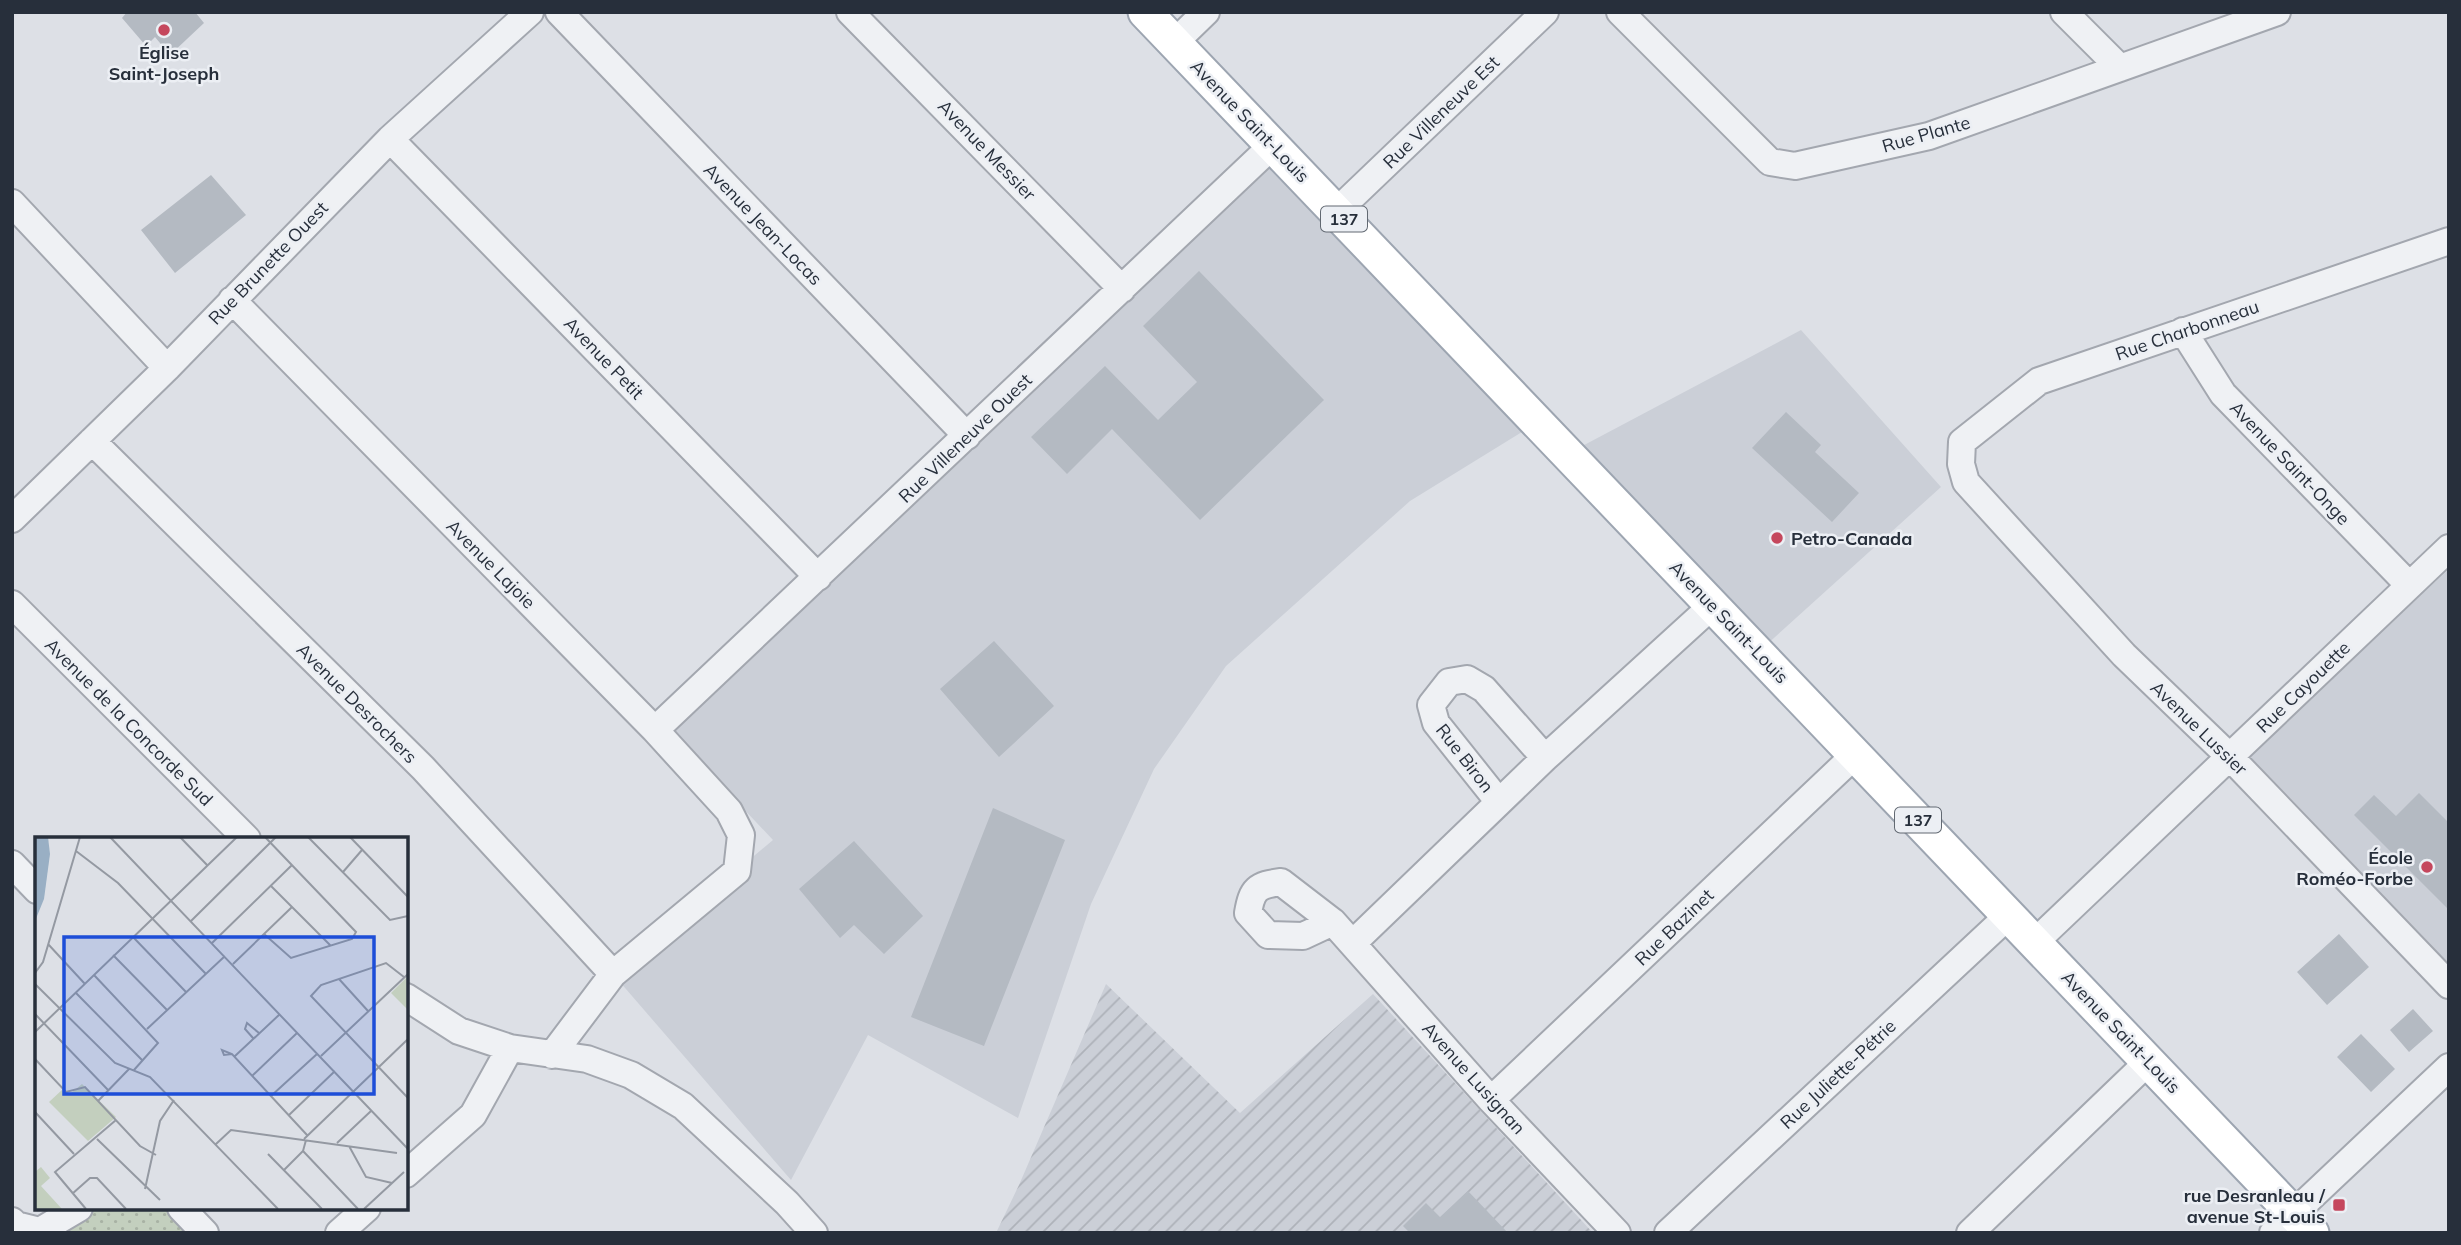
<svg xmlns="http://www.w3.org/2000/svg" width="2461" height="1245" viewBox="0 0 2461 1245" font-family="Mulish,sans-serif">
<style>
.built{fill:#cbcfd7}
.industrial{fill:url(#industrial-furrows)}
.green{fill:url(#green-dots)}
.building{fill:#b4bac2}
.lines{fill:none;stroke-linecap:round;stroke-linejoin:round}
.minor-casing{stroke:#a3a7af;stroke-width:30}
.major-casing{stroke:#9da5b1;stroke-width:37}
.minor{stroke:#eff1f4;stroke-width:26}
.major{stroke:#fff;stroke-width:33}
.poi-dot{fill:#c5475d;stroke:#eceff4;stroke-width:2.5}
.labels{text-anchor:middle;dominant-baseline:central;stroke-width:5;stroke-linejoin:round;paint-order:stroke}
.shield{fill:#eceff4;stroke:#626972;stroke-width:2}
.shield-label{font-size:16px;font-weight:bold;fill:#272f3b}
.poi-label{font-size:18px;font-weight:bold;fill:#272f3b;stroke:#eceff4;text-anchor:end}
.street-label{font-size:18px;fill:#272f3b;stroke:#eceff4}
.inset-road{fill:none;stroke:#9499a2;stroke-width:2}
.view{fill:#1d4ed8;fill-opacity:0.15;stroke:#1d4ed8;stroke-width:3.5}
.inset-edge{fill:none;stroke:#272f3b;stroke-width:3.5}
</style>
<defs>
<pattern id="industrial-furrows" width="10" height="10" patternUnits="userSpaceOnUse" patternTransform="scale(1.75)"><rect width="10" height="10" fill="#cbcfd7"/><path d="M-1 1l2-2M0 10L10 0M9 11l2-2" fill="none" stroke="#aeb2b9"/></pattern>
<pattern id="green-dots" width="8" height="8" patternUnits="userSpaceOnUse" patternTransform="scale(1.75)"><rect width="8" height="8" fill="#c3cfbe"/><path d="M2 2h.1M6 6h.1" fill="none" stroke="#a8b2a4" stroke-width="1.8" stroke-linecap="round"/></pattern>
</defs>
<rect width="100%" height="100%" fill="#dde0e6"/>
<path class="built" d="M1273,145L1538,422L1410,501L1226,666L1154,769L1091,904L1018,1118L868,1035L791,1180L613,974L773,840L670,731Z
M1801,330L1941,487L1764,647L1571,452Z
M2449,569V971L2244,759Z"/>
<path class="industrial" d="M1106,984L1240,1113L1373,994L1593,1233H996L1019,1185Z"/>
<path class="green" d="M91,1208H185L210,1233H59Z"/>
<path class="building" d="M127,12H195L204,23L170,55L155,37L146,46L122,18Z
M211,175L246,215L175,273L141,230Z
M1199,271L1324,400L1200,520L1112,429L1067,474L1031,437L1105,366L1158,420L1197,382L1143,326Z
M1786,412L1821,445L1815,452L1859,493L1832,522L1752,448Z
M994,641L1054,706L999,757L940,689Z
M2419,793L2449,823V910L2354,815L2374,795L2396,816Z
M993,808L1065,840L984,1046L911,1017Z
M854,841L923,916L884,954L854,925L840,938L799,889Z
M2339,934L2369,967L2327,1005L2297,972Z
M2413,1009L2433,1031L2409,1052L2390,1030Z
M2361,1034L2395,1069L2371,1092L2337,1057Z
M1468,1191L1508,1233H1410L1403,1226L1426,1203L1440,1217Z"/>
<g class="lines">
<g class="minor-casing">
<path id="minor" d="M559,12L967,436
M850,12L1122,289
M1620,12L1770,162L1795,166L1929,136L2277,12
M2064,12L2120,68
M1174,43L1206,12
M390,139L818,577
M12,203L167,368
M1337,211L1545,12
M2449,241L2039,381L1962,442L1961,464L1966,482L2124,655L2230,757L2449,985
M232,300L655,730L729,811L741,835L737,871L613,974L552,1055
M2183,331L2223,394L2409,585
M92,441L423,768L613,974
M12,519L167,368L390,139L530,12
M12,604L247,839
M655,730L1273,145
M1499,802L1436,723L1431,705L1449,682L1467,679L1484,689L1545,758
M12,864L37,890
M1333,922L1303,936L1268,935L1248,913C1252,889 1257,885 1281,882L1333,922L1491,1100L1617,1233
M2035,942L2449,548
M1353,943L1545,758L1713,605
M406,997L459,1031L510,1048L587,1059L631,1075L683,1106L787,1203L814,1233
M1491,1100L1856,754
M406,1174L473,1115L510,1048
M181,1208L205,1233
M12,1221L16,1225L40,1231L79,1208
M339,1233L367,1208
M1668,1233L2009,915
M1970,1233L2149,1061
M2273,1233L2449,1067"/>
</g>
<g class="major-casing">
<path id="major" d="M1145,12L2312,1233"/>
</g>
<use href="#minor" class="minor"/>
<use href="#major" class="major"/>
</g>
<g class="poi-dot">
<circle cx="164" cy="30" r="7"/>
<circle cx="1777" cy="538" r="7"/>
<circle cx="2427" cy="867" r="7"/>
<rect x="2332" y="1198" width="14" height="14" rx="3.5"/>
</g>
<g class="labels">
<g class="shield">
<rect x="1321" y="206.5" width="46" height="25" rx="5"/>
<rect x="1895" y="807.5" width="46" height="25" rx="5"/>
</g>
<g class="shield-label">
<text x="1344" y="219">137</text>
<text x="1918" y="820">137</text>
</g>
<g class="poi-label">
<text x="164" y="52" text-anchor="middle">Église<tspan x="164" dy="21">Saint-Joseph</tspan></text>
<text x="1791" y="538" text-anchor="start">Petro-Canada</text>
<text x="2413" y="857">École<tspan x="2413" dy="21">Roméo-Forbe</tspan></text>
<text x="2325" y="1195">rue Desranleau /<tspan x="2325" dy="21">avenue St-Louis</tspan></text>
</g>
<g class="street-label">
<text transform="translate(1441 112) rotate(-44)">Rue Villeneuve Est</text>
<text transform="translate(1250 121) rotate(46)">Avenue Saint-Louis</text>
<text transform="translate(1926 134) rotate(-16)">Rue Plante</text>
<text transform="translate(987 150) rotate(46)">Avenue Messier</text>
<text transform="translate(763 224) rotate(46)">Avenue Jean-Locas</text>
<text transform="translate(268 263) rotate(-46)">Rue Brunette Ouest</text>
<text transform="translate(2187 330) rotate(-19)">Rue Charbonneau</text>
<text transform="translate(604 358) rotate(46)">Avenue Petit</text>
<text transform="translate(965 438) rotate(-44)">Rue Villeneuve Ouest</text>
<text transform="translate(2290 463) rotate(46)">Avenue Saint-Onge</text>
<text transform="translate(491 564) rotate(45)">Avenue Lajoie</text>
<text transform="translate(1729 622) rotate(46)">Avenue Saint-Louis</text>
<text transform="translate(2303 687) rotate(-44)">Rue Cayouette</text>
<text transform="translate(357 703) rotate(45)">Avenue Desrochers</text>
<text transform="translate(129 722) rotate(45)">Avenue de la Concorde Sud</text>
<text transform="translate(2199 728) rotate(44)">Avenue Lussier</text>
<text transform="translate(1465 758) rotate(52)">Rue Biron</text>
<text transform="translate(1674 927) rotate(-44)">Rue Bazinet</text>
<text transform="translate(2121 1032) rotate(46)">Avenue Saint-Louis</text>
<text transform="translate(1838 1074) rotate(-43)">Rue Juliette-Pétrie</text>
<text transform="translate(1474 1078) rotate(48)">Avenue Lusignan</text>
</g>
</g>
<g transform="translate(35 837)">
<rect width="373" height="373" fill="#dde0e6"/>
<path d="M373,139V173L356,156ZM47,247L81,280L53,304L14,265L28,252L35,257ZM6,330L15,341L6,349L27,372H0V335Z" fill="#c3cfbe"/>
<path d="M0,0H13L15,17L9,62L0,84Z" fill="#99afc4"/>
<path class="inset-road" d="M75,0L373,312M145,0L173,29M273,0L355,83L373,79M315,0L373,60M41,14L83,46L171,137M308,35L327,13M236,49L296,109M156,84L241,0M229,97L256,121L317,102L321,95L230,0M98,100L151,155M177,106L257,28M13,107L50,147M78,118L132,173M198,127L257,70M0,136L8,125L45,0M59,138L123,206L99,233M369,140L351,126L286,148L276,159L373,261M304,142L333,174M0,147L80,226L115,240L243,372M41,156L107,223M0,177L74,254M112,192L190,119M0,195L202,0M218,201L210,192L212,186L224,196M197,217L189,218L187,213L197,217L272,298M200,219L245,177M286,219L373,137M0,222L31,255L50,250L105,309L121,318M217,239L262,196M236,259L282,217M63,264L94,232M0,275L39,317M254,278L300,234M62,302L125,363M269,302L373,202M302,306L336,274M181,307L196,293L362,316M314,309L331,340L357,346M268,314L323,372M233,317L287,372M249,333L268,314L271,303M110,352L125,284L139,263M37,357L55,341H62L91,372M51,372L20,335L81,283M329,372L369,335"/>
<path class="view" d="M29,100H339V257H29Z"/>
<rect width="373" height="373" class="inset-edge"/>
</g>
<rect width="2461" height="1245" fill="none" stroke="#272f3b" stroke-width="28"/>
</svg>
